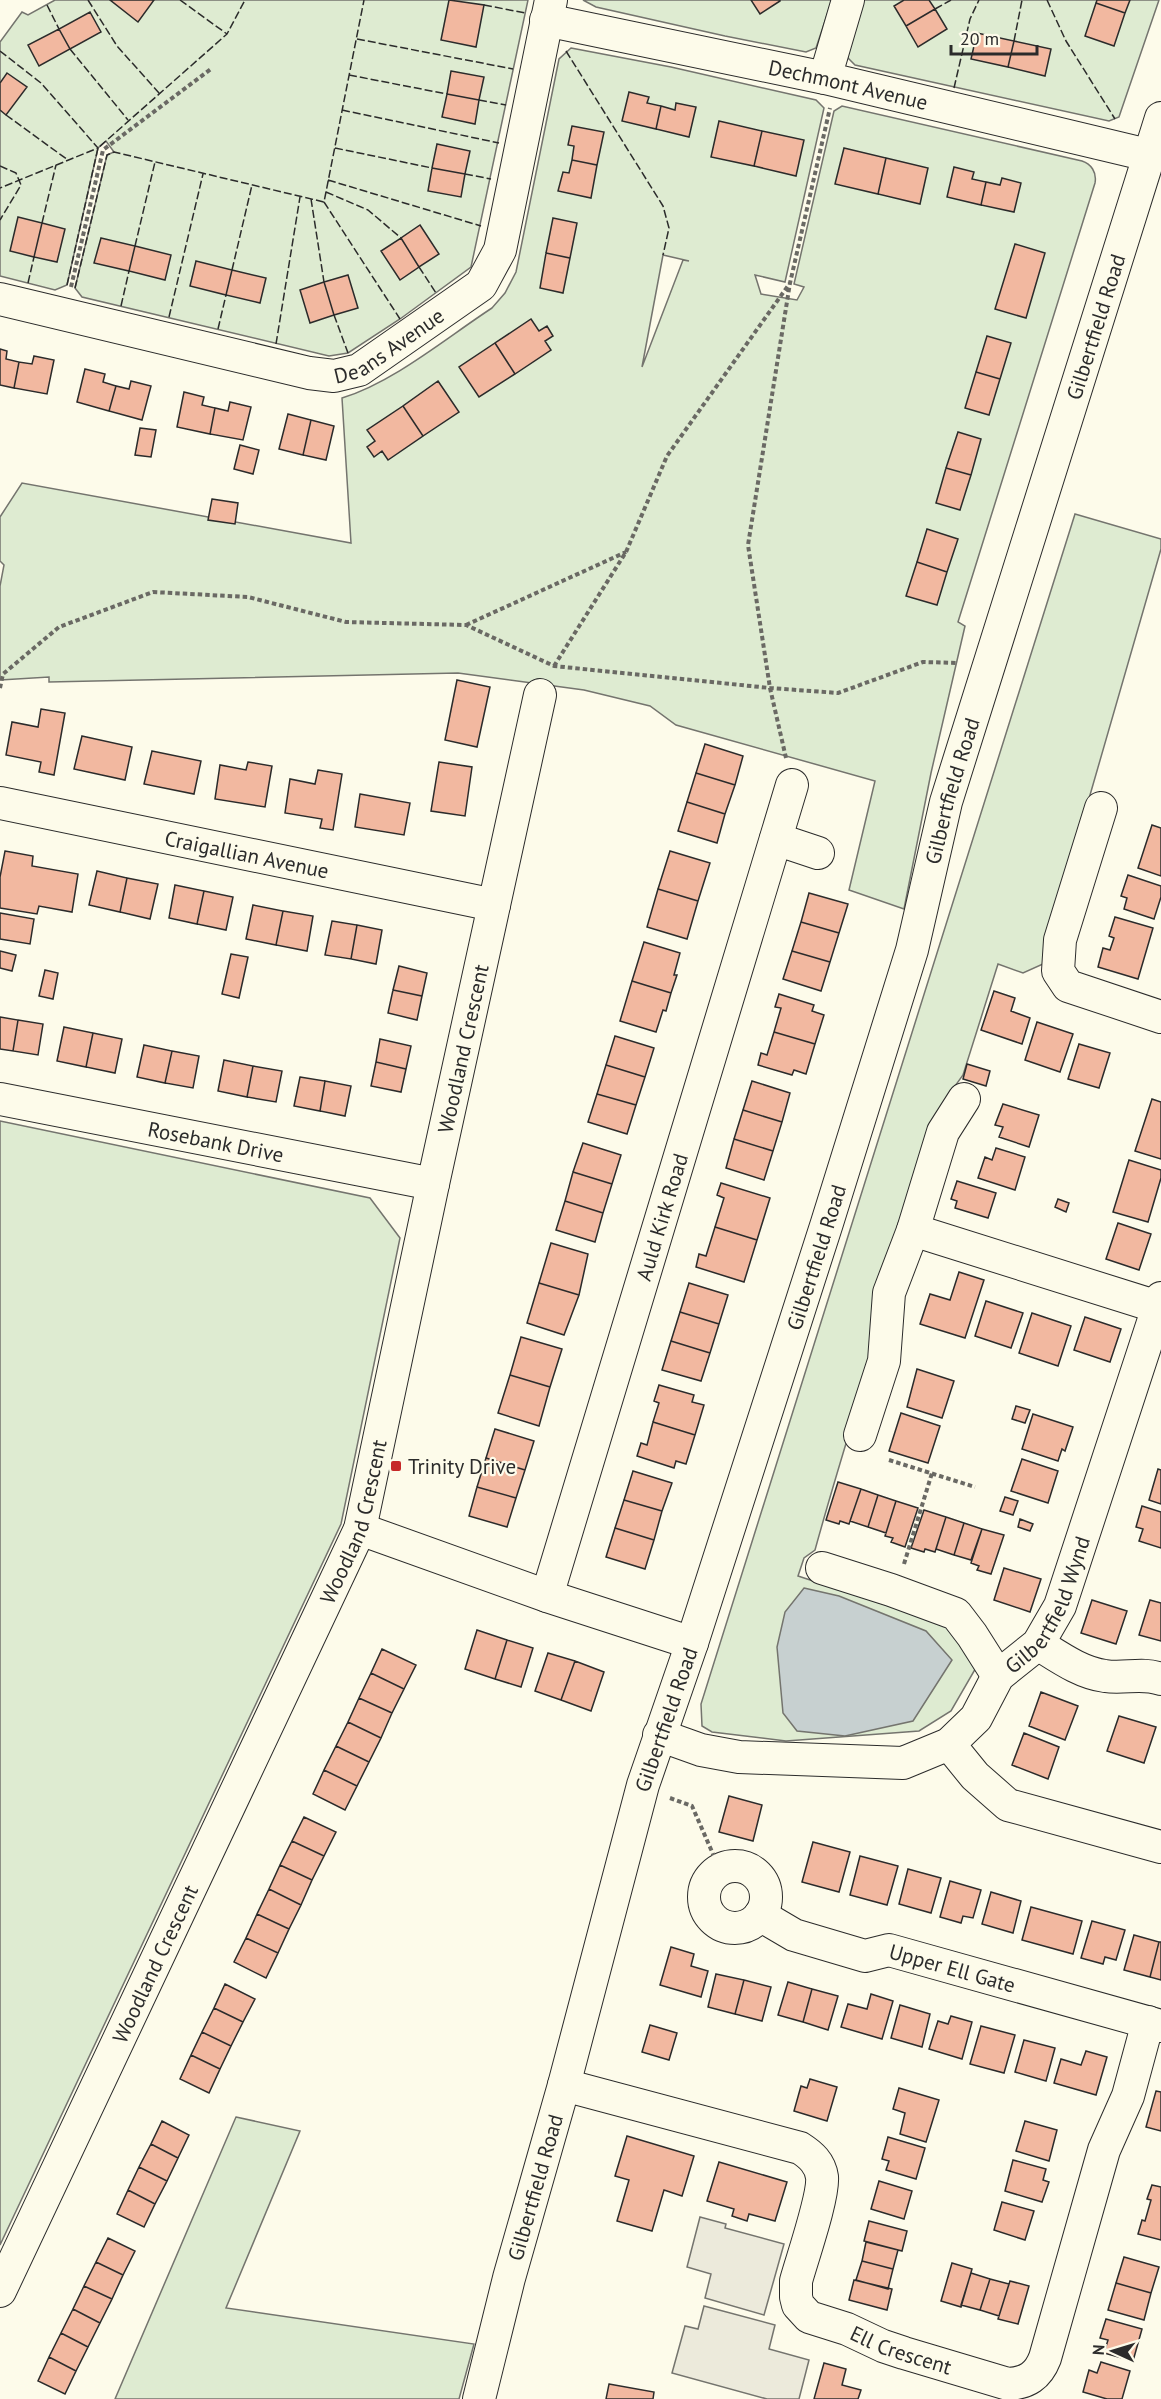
<svg xmlns="http://www.w3.org/2000/svg" width="1161" height="2399" viewBox="0 0 1161 2399" font-family="'PT Sans',sans-serif">
<style>
.green{fill:#deebd1;stroke:#74746e;stroke-width:1.5;fill-rule:evenodd}
.parking{fill:#eceadb;stroke:#74746e;stroke-width:1.5}
.water{fill:#c7d0d0;stroke:#74746e;stroke-width:1.5}
.building{fill:#f2b8a0;stroke:#2b2b2b;stroke-width:1.5}
.lines{fill:none;stroke-linecap:round;stroke-linejoin:round}
.minor-casing{stroke:#2b2b2b;stroke-width:34}
.path{stroke:#6a6964;stroke-width:4;stroke-dasharray:4.5 3;stroke-linecap:butt}
.minor{stroke:#fdfbea;stroke-width:32}
.fence{stroke:#2b2b2b;stroke-width:1.5;stroke-dasharray:8 3;stroke-linecap:butt}
.poi-dot{fill:#c62828;stroke:#fdfbea;stroke-width:2}
.labels{text-anchor:middle;dominant-baseline:central;stroke-width:4.5;stroke-linejoin:round;paint-order:stroke}
.street-label{font-size:21px;fill:#2b2b2b;stroke:#fdfbea}
.poi-label{font-size:21px;fill:#2b2b2b;stroke:#fdfbea;text-anchor:start}
</style>
<rect width="100%" height="100%" fill="#fdfbea"/>
<path class="green" d="M55,0H528L471,267L400,319L348,353L329,356L82,297L75,288L107,155L114,152L106,141L98,148L67,285L55,290L0,276V42L22,12L28,15Z
M583,0H832L816,48L806,52L725,36L596,7Z
M862,0H1159L1121,111L1119,117L1109,121L855,65L848,58V49Z
M571,48L671,67L816,100L824,108L785,282L755,275L761,294L797,300L804,287L794,284L834,111L842,106L1082,161C1091,164 1097,172 1095,183L958,622L965,626L931,773L904,909L849,890L875,781L676,725L650,706L584,690L458,673L49,682V677L0,680V586L4,565L0,561V517L22,483L351,543L342,398C394,382 446,338 492,308L505,293L516,272L559,59ZM663,255L689,261L683,260L642,367Z
M1075,514L1161,539V549L1088,802L1046,938L1043,964L1023,973L998,964L963,1075L955,1086C911,1242 858,1394 815,1550L804,1558L798,1576L953,1627L977,1666L951,1711L919,1731L786,1741L712,1732L702,1726L701,1704Z
M0,1121L370,1198L400,1238L341,1524L0,2245Z
M236,2117L300,2131L226,2308L474,2344L459,2399H115Z"/>
<path class="parking" d="M700,2217L726,2224L725,2228L784,2244L764,2315L705,2298L711,2274L687,2267Z
M704,2306L775,2325L769,2349L809,2360L799,2399H767L672,2373L685,2326L698,2329Z"/>
<path class="water" d="M804,1588L839,1596L926,1631L952,1660L913,1721L845,1736L797,1731L783,1713L777,1647L785,1612Z"/>
<path class="building" d="M110,0H154L138,22Z
M449,0L484,5L476,47L441,40Z
M751,0H780V1L760,14Z
M904,0H929L935,9L906,26L894,6Z
M1097,0H1130L1125,13L1096,3Z
M1096,3L1125,13L1114,46L1085,36Z
M935,9L947,29L918,47L906,26Z
M90,12L101,32L70,49L59,29Z
M59,29L70,49L39,66L28,45Z
M977,33L1014,41L1008,67L971,59Z
M1014,41L1051,49L1045,76L1008,67Z
M451,71L484,77L479,100L447,94Z
M7,73L27,87L6,115L0,110V83Z
M629,92L649,97L647,103L661,106L656,129L622,121Z
M447,94L479,100L475,124L442,117Z
M676,103L696,107L689,137L656,129L661,106L675,110Z
M719,121L762,131L754,166L711,157Z
M572,126L604,132L597,165L572,160L574,146L568,145Z
M762,131L804,140L796,176L754,166Z
M437,144L470,151L465,174L432,168Z
M844,148L886,158L878,194L835,184Z
M886,158L928,168L920,204L878,194Z
M572,160L597,165L591,198L558,191L563,172L569,173Z
M954,167L974,172L972,179L986,182L981,205L947,197Z
M432,168L465,174L461,197L428,191Z
M1002,178L1021,183L1014,212L981,205L986,182L1000,185Z
M18,217L42,223L34,257L10,251Z
M553,218L577,223L570,258L546,253Z
M42,223L65,229L57,262L34,257Z
M420,225L439,254L419,267L401,238Z
M101,238L135,246L129,271L94,263Z
M401,238L419,267L400,280L381,251Z
M1015,244L1045,253L1026,318L995,309Z
M135,246L171,255L165,280L129,271Z
M546,253L570,258L563,293L540,288Z
M196,261L232,270L226,295L190,286Z
M232,270L266,278L260,303L226,295Z
M348,275L358,308L334,315L324,282Z
M324,282L334,315L310,323L300,290Z
M531,319L539,331L547,326L553,336L545,341L551,350L515,374L495,343Z
M987,336L1011,343L1000,379L976,372Z
M495,343L515,374L479,397L459,367Z
M0,349L7,351L6,359L19,362L14,388L0,385Z
M34,356L54,360L47,394L14,388L19,362L32,364Z
M85,369L105,374L103,382L116,386L109,411L77,402Z
M976,372L1000,379L989,415L965,408Z
M131,381L151,386L142,420L109,411L116,386L129,389Z
M438,381L459,412L423,436L403,406Z
M184,392L204,397L202,405L215,408L210,434L177,427Z
M230,402L251,407L243,440L210,434L215,408L228,411Z
M403,406L423,436L388,460L382,451L374,457L367,447L375,441L367,430Z
M288,414L311,420L303,455L279,449Z
M311,420L334,426L326,460L303,455Z
M140,428L156,430L151,457L135,455Z
M958,432L981,439L971,475L946,468Z
M240,445L259,450L253,474L234,469Z
M946,468L971,475L960,510L936,503Z
M212,499L238,503L235,524L208,520Z
M927,529L958,539L947,572L917,562Z
M917,562L947,572L937,605L906,596Z
M457,680L490,687L477,747L445,740Z
M41,709L65,713L54,775L39,772L41,762L6,755L12,722L38,727Z
M82,736L132,747L125,780L74,769Z
M705,744L743,756L735,785L696,773Z
M152,751L201,761L194,794L144,784Z
M248,762L272,766L265,807L215,799L220,765L246,770Z
M439,762L472,767L465,816L431,811Z
M318,770L342,774L333,830L320,828L322,819L285,813L290,779L315,784Z
M696,773L735,785L725,814L687,802Z
M360,794L410,803L404,835L355,827Z
M687,802L725,814L717,843L678,831Z
M1152,825L1161,828V876L1138,868Z
M5,851L33,856L32,866L78,874L72,912L39,906L37,914L0,908V877Z
M670,851L710,863L698,901L658,889Z
M97,871L127,878L120,912L89,905Z
M1128,875L1161,886V897L1154,919L1124,909L1127,898L1121,896Z
M127,878L158,884L150,919L120,912Z
M175,885L204,891L197,924L169,918Z
M658,889L698,901L687,939L647,927Z
M204,891L233,897L226,930L197,924Z
M809,893L848,904L839,933L801,922Z
M253,905L283,911L276,945L246,939Z
M283,911L313,916L307,951L276,945Z
M0,913L34,919L30,944L0,939Z
M1115,917L1153,928L1138,979L1098,967L1103,948L1110,950L1114,938L1109,936Z
M332,921L357,925L351,959L325,955Z
M801,922L839,933L830,962L792,951Z
M357,925L382,930L376,964L351,959Z
M644,942L680,953L674,975H677L671,993L632,981Z
M0,951L16,955L12,971L0,968Z
M792,951L830,962L821,991L783,979Z
M231,954L248,957L239,998L222,994Z
M399,966L427,973L422,996L393,990Z
M45,970L58,973L53,999L39,996Z
M632,981L671,993L666,1011L663,1010L656,1032L620,1021Z
M393,990L422,996L417,1020L388,1013Z
M994,991L1015,998L1011,1011L1030,1018L1022,1044L981,1030Z
M779,994L814,1005L812,1011L824,1015L815,1044L774,1032L781,1008L775,1007Z
M0,1017L18,1020L13,1051L0,1049Z
M18,1020L43,1024L38,1055L13,1051Z
M1037,1022L1073,1034L1060,1072L1025,1060Z
M64,1027L93,1033L86,1067L57,1061Z
M774,1032L815,1044L806,1074L794,1070L792,1075L758,1065L761,1053L767,1055Z
M93,1033L122,1039L115,1073L86,1067Z
M615,1036L654,1048L645,1077L606,1065Z
M380,1039L411,1046L406,1069L376,1062Z
M1079,1044L1110,1053L1099,1088L1068,1079Z
M144,1045L172,1051L165,1083L137,1077Z
M172,1051L199,1056L193,1088L165,1083Z
M224,1060L253,1066L247,1097L218,1091Z
M376,1062L406,1069L401,1092L371,1086Z
M967,1064L990,1071L986,1086L963,1079Z
M606,1065L645,1077L636,1105L597,1094Z
M253,1066L282,1071L276,1102L247,1097Z
M300,1077L325,1081L320,1111L294,1106Z
M325,1081L351,1086L345,1116L320,1111Z
M752,1081L790,1093L782,1122L743,1110Z
M597,1094L636,1105L627,1134L588,1122Z
M1152,1099L1161,1102V1159L1135,1151Z
M1003,1104L1039,1115L1029,1147L999,1137L1003,1127L995,1125Z
M743,1110L782,1122L773,1151L734,1139Z
M734,1139L773,1151L764,1180L726,1168Z
M583,1143L621,1155L612,1184L573,1172Z
M996,1148L1025,1157L1015,1190L978,1178L985,1157L992,1160Z
M1129,1160L1161,1170V1178L1148,1222L1113,1212Z
M573,1172L612,1184L603,1213L565,1201Z
M957,1181L996,1193L988,1218L955,1208L957,1201L951,1199Z
M721,1183L770,1198L757,1240L715,1227L724,1198L717,1195Z
M1058,1199L1069,1203L1066,1212L1055,1207Z
M565,1201L603,1213L595,1242L556,1230Z
M1118,1223L1151,1234L1139,1270L1106,1259Z
M715,1227L757,1240L744,1282L696,1267L699,1254L706,1256Z
M551,1243L588,1254L579,1295L539,1283Z
M959,1272L984,1280L965,1338L920,1324L930,1294L950,1300Z
M539,1283L579,1295L564,1335L527,1323Z
M689,1283L728,1295L719,1324L680,1312Z
M986,1301L1023,1313L1011,1348L975,1336Z
M680,1312L719,1324L710,1353L671,1341Z
M1032,1313L1071,1326L1058,1366L1019,1353Z
M1085,1317L1121,1329L1110,1362L1074,1350Z
M521,1337L562,1349L550,1387L510,1375Z
M671,1341L710,1353L701,1381L662,1370Z
M917,1369L954,1381L942,1418L907,1407Z
M510,1375L550,1387L539,1426L498,1413Z
M659,1385L694,1395L692,1402L704,1405L695,1435L653,1422L659,1403L654,1401Z
M1016,1406L1030,1410L1025,1423L1012,1419Z
M901,1413L940,1426L928,1463L889,1451Z
M1033,1414L1073,1427L1065,1451L1062,1449L1058,1461L1022,1449Z
M653,1422L695,1435L686,1464L676,1461L674,1468L637,1456L641,1443L647,1445Z
M495,1429L534,1441L525,1470L486,1458Z
M486,1458L525,1470L516,1498L477,1487Z
M1022,1459L1058,1471L1048,1503L1011,1491Z
M1158,1469L1161,1470V1504L1149,1500Z
M633,1471L672,1483L662,1511L624,1500Z
M838,1482L861,1489L849,1524L840,1521L839,1524L826,1520Z
M477,1487L516,1498L507,1527L469,1516Z
M861,1489L878,1495L868,1527L850,1521Z
M878,1495L896,1501L886,1533L868,1527Z
M1005,1497L1018,1501L1013,1515L1000,1511Z
M624,1500L662,1511L654,1540L615,1528Z
M896,1501L918,1508L905,1547L891,1542L893,1538L885,1536Z
M1142,1506L1161,1512V1548L1139,1541L1143,1529L1136,1527Z
M924,1510L946,1517L935,1552L925,1549L924,1552L911,1548Z
M946,1517L964,1523L954,1555L936,1549Z
M1020,1519L1033,1524L1030,1531L1018,1527Z
M964,1523L982,1529L971,1560L954,1555Z
M615,1528L654,1540L645,1569L606,1557Z
M982,1529L1004,1535L991,1574L977,1570L979,1566L971,1563Z
M1004,1568L1041,1579L1030,1612L994,1600Z
M1092,1600L1127,1611L1116,1644L1081,1633Z
M1150,1600L1161,1603V1641L1139,1635Z
M477,1630L507,1640L495,1679L465,1669Z
M507,1640L533,1648L521,1687L495,1679Z
M382,1649L416,1665L404,1689L371,1673Z
M548,1653L575,1661L561,1700L535,1691Z
M575,1661L604,1672L591,1711L561,1700Z
M371,1673L404,1689L392,1713L359,1698Z
M1041,1692L1078,1706L1065,1740L1029,1726Z
M359,1698L392,1713L381,1738L348,1722Z
M1119,1716L1156,1727L1144,1763L1107,1751Z
M348,1722L381,1738L369,1762L336,1746Z
M1024,1733L1059,1747L1048,1779L1012,1765Z
M336,1746L369,1762L357,1786L324,1770Z
M324,1770L357,1786L345,1810L313,1794Z
M729,1796L762,1805L753,1841L719,1832Z
M304,1817L336,1832L324,1856L292,1841Z
M292,1841L324,1856L312,1880L280,1865Z
M813,1842L850,1852L839,1892L802,1882Z
M860,1856L898,1866L887,1905L850,1895Z
M280,1865L312,1880L301,1905L269,1889Z
M908,1869L941,1878L931,1913L899,1904Z
M950,1881L981,1890L973,1918L963,1916L961,1923L940,1917Z
M269,1889L301,1905L289,1929L257,1914Z
M991,1892L1021,1901L1013,1933L982,1924Z
M1031,1907L1082,1921L1073,1954L1022,1940Z
M257,1914L289,1929L278,1953L246,1938Z
M1092,1921L1125,1930L1116,1960L1105,1957L1103,1964L1081,1958Z
M1134,1935L1159,1942L1150,1977L1124,1970Z
M246,1938L278,1953L266,1978L234,1962Z
M1159,1942H1161V1980L1150,1977Z
M671,1947L694,1954L691,1966L708,1971L701,1997L660,1985Z
M716,1974L744,1980L735,2014L708,2007Z
M744,1980L771,1987L762,2021L735,2014Z
M788,1982L812,1989L803,2022L778,2015Z
M225,1984L255,1999L243,2022L214,2008Z
M812,1989L838,1996L828,2030L803,2022Z
M871,1994L893,2001L882,2039L841,2027L848,2004L867,2009Z
M900,2005L930,2014L922,2047L891,2038Z
M214,2008L243,2022L231,2046L202,2032Z
M951,2016L972,2022L962,2059L929,2049L938,2021L948,2024Z
M650,2025L677,2033L669,2060L642,2052Z
M981,2026L1015,2035L1004,2073L970,2064Z
M202,2032L231,2046L220,2069L191,2055Z
M1024,2040L1055,2048L1046,2081L1015,2072Z
M1086,2051L1107,2057L1096,2095L1054,2083L1061,2059L1081,2065Z
M191,2055L220,2069L209,2093L180,2079Z
M810,2079L837,2087L827,2121L794,2111L801,2086L807,2088Z
M899,2088L939,2100L926,2142L900,2134L905,2113L893,2109Z
M1156,2091L1161,2092V2131L1146,2127Z
M162,2121L189,2135L178,2158L151,2144Z
M1025,2121L1057,2130L1049,2161L1016,2151Z
M627,2136L694,2156L682,2196L664,2190L652,2231L617,2221L629,2180L615,2176Z
M888,2137L925,2148L916,2179L886,2170L889,2161L882,2159Z
M151,2144L178,2158L167,2181L139,2167Z
M1013,2160L1046,2169L1043,2180L1049,2182L1042,2202L1005,2191Z
M719,2162L787,2182L775,2221L749,2214L747,2221L732,2216L734,2209L707,2201Z
M139,2167L167,2181L155,2204L128,2190Z
M879,2181L912,2191L904,2219L871,2209Z
M1152,2185L1161,2187V2240L1138,2234L1142,2220L1145,2221L1151,2200L1147,2199Z
M128,2190L155,2204L144,2227L117,2214Z
M1002,2202L1034,2211L1025,2240L994,2230Z
M869,2221L907,2231L902,2251L864,2241Z
M108,2238L135,2251L123,2275L96,2262Z
M866,2242L898,2250L893,2269L862,2261Z
M1124,2257L1159,2267L1151,2293L1116,2283Z
M862,2261L893,2269L888,2289L856,2280Z
M96,2262L123,2275L112,2299L84,2286Z
M952,2263L972,2269L961,2307L941,2301Z
M971,2273L990,2279L980,2310L961,2305Z
M990,2279L1009,2284L999,2316L980,2310Z
M854,2280L892,2289L887,2310L849,2300Z
M1010,2281L1029,2286L1018,2324L998,2319Z
M1116,2283L1151,2293L1144,2320L1108,2310Z
M84,2286L112,2299L100,2323L73,2309Z
M73,2309L100,2323L88,2347L61,2333Z
M1106,2319L1142,2329L1133,2361L1104,2353L1108,2340L1100,2338Z
M61,2333L88,2347L76,2371L49,2357Z
M49,2357L76,2371L65,2394L38,2381Z
M1101,2362L1130,2371L1122,2399H1107L1083,2392L1089,2370L1097,2373Z
M824,2363L846,2369L842,2385L861,2390L858,2399H814Z
M609,2384L654,2392L653,2399H606Z"/>
<g class="lines">
<g class="minor-casing">
<g id="minor">
<path id="s1" d="M546,20L825,78L1148,155"/>
<path d="M825,78L848,0"/>
<path id="s2" d="M0,299L309,373L334,376L359,370L481,285L500,250L551,0"/>
<path id="s3" d="M0,803L494,905"/>
<path d="M1101,808L1060,940L1058,971L1068,986L1161,1017"/>
<path d="M776,839L818,853"/>
<path id="s4" d="M0,1099L433,1184"/>
<path d="M913,1230L1158,1307"/>
<path d="M860,1435L884,1361L889,1293L913,1230L943,1132L964,1099"/>
<path d="M360,1529L547,1596L692,1643"/>
<path d="M822,1568L891,1590L956,1614L972,1635L998,1676"/>
<path id="s5" d="M547,1596L792,785"/>
<path d="M1038,1644C1059,1657 1081,1673 1105,1676C1125,1679 1142,1672 1161,1679"/>
<path id="s6" d="M659,1735L701,1750L739,1757L903,1763L949,1744L976,1718L998,1676L1038,1644L1060,1606L1161,1298"/>
<path d="M949,1744L975,1776L1008,1805L1161,1847"/>
<circle cx="735" cy="1897" r="31"/>
<path id="s7" d="M760,1915L794,1935L865,1956L889,1950L1161,2026"/>
<path id="s8" d="M564,2085L800,2148C811,2155 820,2163 822,2177C824,2196 802,2259 796,2281V2297L798,2305L809,2317L847,2329L883,2346L904,2353L1008,2384C1027,2383 1038,2376 1045,2358L1104,2150L1128,2096L1148,2022"/>
<path id="s9" d="M0,2291L360,1529L433,1184L540,695"/>
<path id="s10" d="M479,2399L509,2278L564,2085L643,1785L692,1643L827,1223L912,950L946,802L1161,118"/>
</g>
</g>
<path class="path" d="M71,287L103,150L211,69
M466,625L626,552
M554,666L626,552L667,456L790,283
M0,688L3,674L59,627L153,592L248,597L346,622L466,625L554,666L770,688L838,693L923,662L958,663
M786,758L770,688L748,545L790,283L830,108
M889,1460L975,1487
M904,1564L932,1473
M670,1798L692,1806L720,1870"/>
<use href="#minor" class="minor"/>
<path class="fence" d="M88,0L117,46L159,93
M180,0L227,34
M1047,0L1066,41L1115,119
M47,5L59,29
M484,5L525,13
M935,9L951,0
M357,39L513,69
M1014,41L1022,0
M70,49L128,120
M0,51L41,83L98,148L0,188
M566,51L663,206L669,228L663,255
M349,75L447,94
M954,88L970,19L979,0
M479,100L506,105
M342,110L499,143
M6,115L68,160
M335,148L432,168
M0,166L16,173L21,185L0,220
M465,174L491,179
M328,180L481,226
M326,192L368,210L401,238
M311,199L324,282
M324,202L400,319
M42,223L56,165
M135,246L155,162
M419,267L436,293
M232,270L252,185
M28,283L34,257
M67,285L98,148L227,34L245,0
M75,288L107,155L114,152L324,202L364,0
M121,306L129,271
M334,315L348,353
M169,317L203,174
M218,329L226,295
M276,344L300,197"/>
</g>
<rect class="poi-dot" x="390" y="1460" width="12" height="12" rx="3"/>
<g class="labels">
<g class="street-label">
<text stroke="none"><textPath href="#s1" startOffset="309">Dechmont Avenue</textPath></text>
<text stroke="none"><textPath href="#s10" startOffset="2163">Gilbertfield Road</textPath></text>
<text stroke="none"><textPath href="#s2" startOffset="406">Deans Avenue</textPath></text>
<text stroke="none"><textPath href="#s10" startOffset="1677">Gilbertfield Road</textPath></text>
<text stroke="none"><textPath href="#s3" startOffset="252">Craigallian Avenue</textPath></text>
<text stroke="none"><textPath href="#s9" startOffset="1334">Woodland Crescent</textPath></text>
<text stroke="none"><textPath href="#s4" startOffset="220">Rosebank Drive</textPath></text>
<text stroke="none"><textPath href="#s5" startOffset="396">Auld Kirk Road</textPath></text>
<text stroke="none"><textPath href="#s10" startOffset="1191">Gilbertfield Road</textPath></text>
<text stroke="none"><textPath href="#s9" startOffset="848">Woodland Crescent</textPath></text>
<text stroke="none"><textPath href="#s6" startOffset="472">Gilbertfield Wynd</textPath></text>
<text stroke="none"><textPath href="#s10" startOffset="705">Gilbertfield Road</textPath></text>
<text stroke="none"><textPath href="#s9" startOffset="362">Woodland Crescent</textPath></text>
<text stroke="none"><textPath href="#s7" startOffset="204">Upper Ell Gate</textPath></text>
<text stroke="none"><textPath href="#s10" startOffset="219">Gilbertfield Road</textPath></text>
<text stroke="none"><textPath href="#s8" startOffset="528">Ell Crescent</textPath></text>
</g>
<g class="poi-label">
<text x="408" y="1466">Trinity Drive</text>
</g>
</g>
<g transform="translate(1113 2351) rotate(274)" stroke="#fdfbea" stroke-width="4.5" paint-order="stroke">
<path d="M0-4.5L10 22L0 15L-10 22Z" fill="#2b2b2b"/>
<text y="-9" font-size="16" font-weight="bold" text-anchor="middle" fill="#2b2b2b">N</text>
</g>
<path d="M951 45v9h86v-9" fill="none" stroke="#2b2b2b" stroke-width="3"/>
<text x="960" y="45" font-size="18" fill="#2b2b2b" stroke="#fdfbea" stroke-width="4.5" paint-order="stroke">20 m</text>
</svg>
